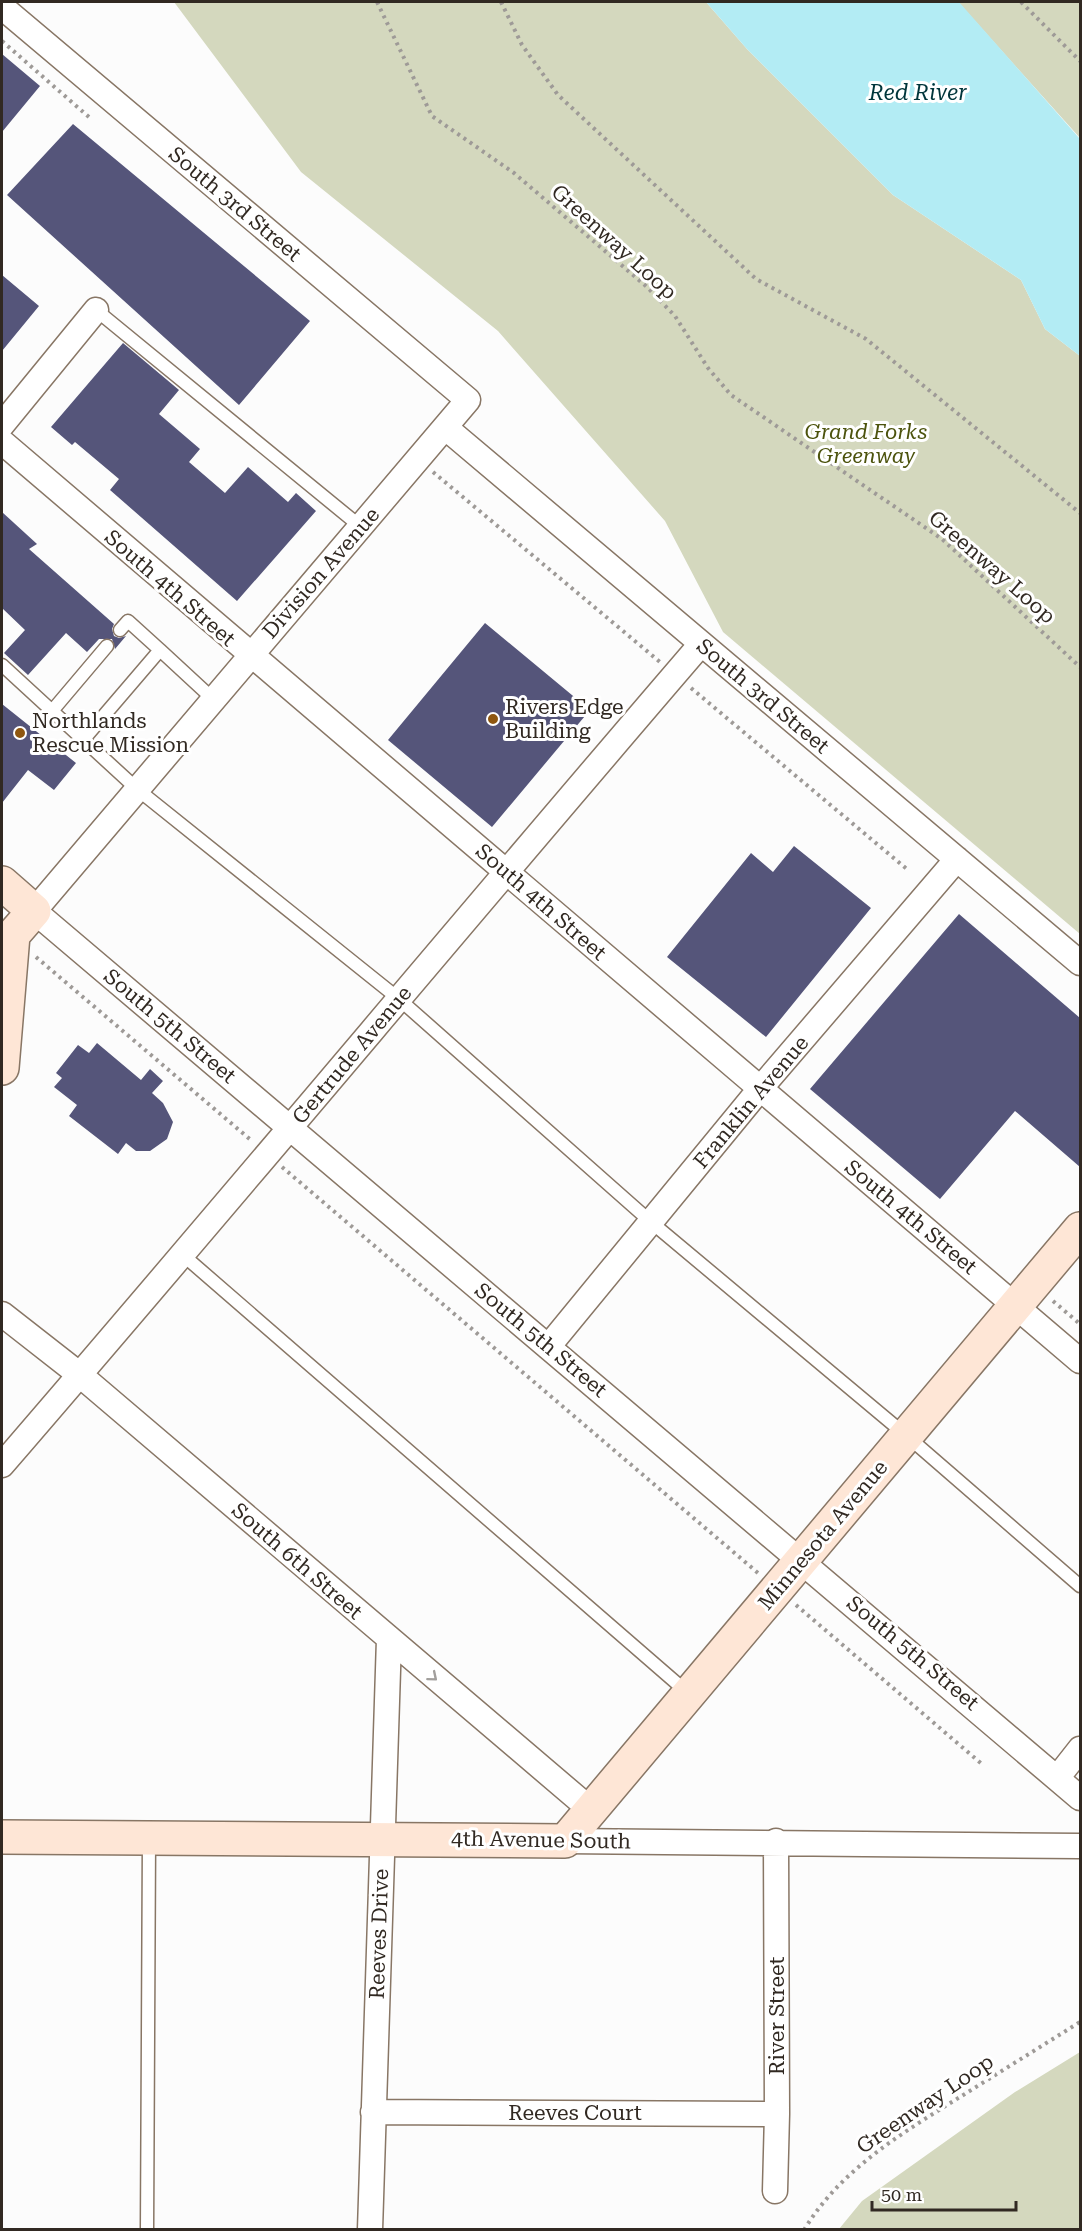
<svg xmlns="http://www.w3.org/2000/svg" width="1082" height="2231" viewBox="0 0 1082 2231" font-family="'Roboto Serif',serif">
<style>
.green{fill:#d4d8be}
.water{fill:#b3ecf4}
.building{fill:#55557a}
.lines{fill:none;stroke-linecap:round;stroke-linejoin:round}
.lane-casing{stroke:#887665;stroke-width:15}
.street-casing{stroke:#887665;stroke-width:27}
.secondary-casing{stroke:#887665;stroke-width:36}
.path{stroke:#9e9a97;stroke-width:4;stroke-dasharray:3 4.5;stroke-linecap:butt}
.lane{stroke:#fff;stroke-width:12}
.street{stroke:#fff;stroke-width:24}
.secondary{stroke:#fee6d6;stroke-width:33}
.oneway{stroke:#a29f9c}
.poi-dot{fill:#8f570f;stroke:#fff;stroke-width:2}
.labels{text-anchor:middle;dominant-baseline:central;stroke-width:6;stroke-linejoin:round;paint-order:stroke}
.street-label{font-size:21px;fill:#312922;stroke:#fff}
.park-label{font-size:21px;font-style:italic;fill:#4c530d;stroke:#fff}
.poi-label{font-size:21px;fill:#312922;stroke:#fff;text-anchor:start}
.water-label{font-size:22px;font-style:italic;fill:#00353b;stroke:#fff}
</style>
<rect width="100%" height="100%" fill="#fcfcfc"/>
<path class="green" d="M174,2H706L747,49L893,195L1021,280L1045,329L1080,356V934L723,632L665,521L498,331L301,172Z
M958,2H1080V138Z
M1080,2052V2229H839L862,2201L1015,2092Z"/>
<path class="water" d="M706,2H959L1080,139V356L1045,329L1021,280L893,195L747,49Z"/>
<path class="building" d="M2,54L40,86L2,132Z
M73,124L310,321L239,405L7,195Z
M2,275L39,306L2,351Z
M123,343L179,390L159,414L200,449L189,462L225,493L248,467L288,502L296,493L316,511L237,601L110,490L119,479L75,442L72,445L51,427Z
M2,512L37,544L29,549L114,624L112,629L114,636L119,638L126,636L115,649L112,639H99L87,652L66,633L28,675L4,653L25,630L2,608Z
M485,623L590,710L492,827L388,740Z
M2,704L76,763L54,790L28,770L2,803Z
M794,846L871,908L766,1037L667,957L751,853L773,872Z
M959,914L1080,1018V1167L1015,1111L940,1199L810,1089Z
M97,1043L141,1080L150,1069L163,1081L152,1093L163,1103L173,1122L167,1139L150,1151H136L126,1143L118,1154L69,1116L77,1105L54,1087L62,1078L56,1073L78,1045L89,1053Z"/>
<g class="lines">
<g class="lane-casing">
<path id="lane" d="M96,310L361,527
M120,630L128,621L160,650
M2,665L137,789L399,999L651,1222L907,1436L1080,1586
M52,711L107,646
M83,740L160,650L213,699
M183,1255L688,1693
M147,2230L149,1839"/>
</g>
<g class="street-casing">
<path id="street" d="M2,7L468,400L34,911L1080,1798
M2,425L96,310
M446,428L1080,963
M2,442L1080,1361
M2,1314L80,1375L591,1810
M548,1347L759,1090L957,859
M2,1465C237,1193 467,916 701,644
M1058,1777L1080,1749
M565,1841L1080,1846
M373,2112L777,2114
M775,2191L777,2114L776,1841
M370,2230L389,1639"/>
</g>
<g class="secondary-casing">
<path id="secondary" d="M2,883L34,911L13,935L2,1068
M2,1837L565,1841L1080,1229"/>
</g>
<path class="path" d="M377,2L432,116L514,173L647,287L675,316L708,368L731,395L942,539L1080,667
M501,2L522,45L558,95L756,279L866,339L1080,513
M1021,2L1080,61
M2,41L90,118
M433,472L660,662
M691,688L908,870
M36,957L252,1141
M282,1167L758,1573
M1053,1301L1080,1324
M796,1605L983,1765
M804,2230C840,2170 902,2133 960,2097C1000,2072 1040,2047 1080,2022"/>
<use href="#lane" class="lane"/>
<use href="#street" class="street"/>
<use href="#secondary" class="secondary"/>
</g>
<defs><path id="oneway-chevron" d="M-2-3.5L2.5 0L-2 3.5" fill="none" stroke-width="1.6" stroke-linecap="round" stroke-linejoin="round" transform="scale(1.5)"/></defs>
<use class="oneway" href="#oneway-chevron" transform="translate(433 1677) rotate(40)"/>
<g class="poi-dot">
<circle cx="493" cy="719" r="6"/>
<circle cx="20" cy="733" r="6"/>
</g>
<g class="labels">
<g class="street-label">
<text transform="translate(235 204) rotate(40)">South 3rd Street</text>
<text transform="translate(614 242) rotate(42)">Greenway Loop</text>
<text transform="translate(992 567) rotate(41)">Greenway Loop</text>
<text transform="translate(321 573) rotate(-49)">Division Avenue</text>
<text transform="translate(170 588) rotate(41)">South 4th Street</text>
<text transform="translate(763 696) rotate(40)">South 3rd Street</text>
<text transform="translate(541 902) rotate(41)">South 4th Street</text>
<text transform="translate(170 1026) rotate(40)">South 5th Street</text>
<text transform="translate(352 1055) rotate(-50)">Gertrude Avenue</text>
<text transform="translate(751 1102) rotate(-50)">Franklin Avenue</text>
<text transform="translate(911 1217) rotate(40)">South 4th Street</text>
<text transform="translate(541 1340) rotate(40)">South 5th Street</text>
<text transform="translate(823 1535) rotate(-50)">Minnesota Avenue</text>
<text transform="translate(297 1561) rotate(41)">South 6th Street</text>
<text transform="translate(913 1653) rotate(40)">South 5th Street</text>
<text transform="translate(541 1840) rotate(1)">4th Avenue South</text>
<text transform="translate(379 1934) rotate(-88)">Reeves Drive</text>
<text transform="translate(777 2016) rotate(-90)">River Street</text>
<text transform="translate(925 2104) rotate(-34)">Greenway Loop</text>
<text x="575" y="2113">Reeves Court</text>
</g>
<g class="park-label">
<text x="866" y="432">Grand Forks<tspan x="866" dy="24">Greenway</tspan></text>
</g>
<g class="poi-label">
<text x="505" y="707">Rivers Edge<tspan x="505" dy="24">Building</tspan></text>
<text x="32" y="721">Northlands<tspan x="32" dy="24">Rescue Mission</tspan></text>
</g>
<g class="water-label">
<text x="918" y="92">Red River</text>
</g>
</g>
<rect width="1082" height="2231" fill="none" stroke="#312922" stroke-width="6"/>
<path d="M872 2201v9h144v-9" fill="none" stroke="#312922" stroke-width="3"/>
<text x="881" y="2201" font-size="18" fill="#312922" stroke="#ffffff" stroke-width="4.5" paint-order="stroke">50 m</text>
</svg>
